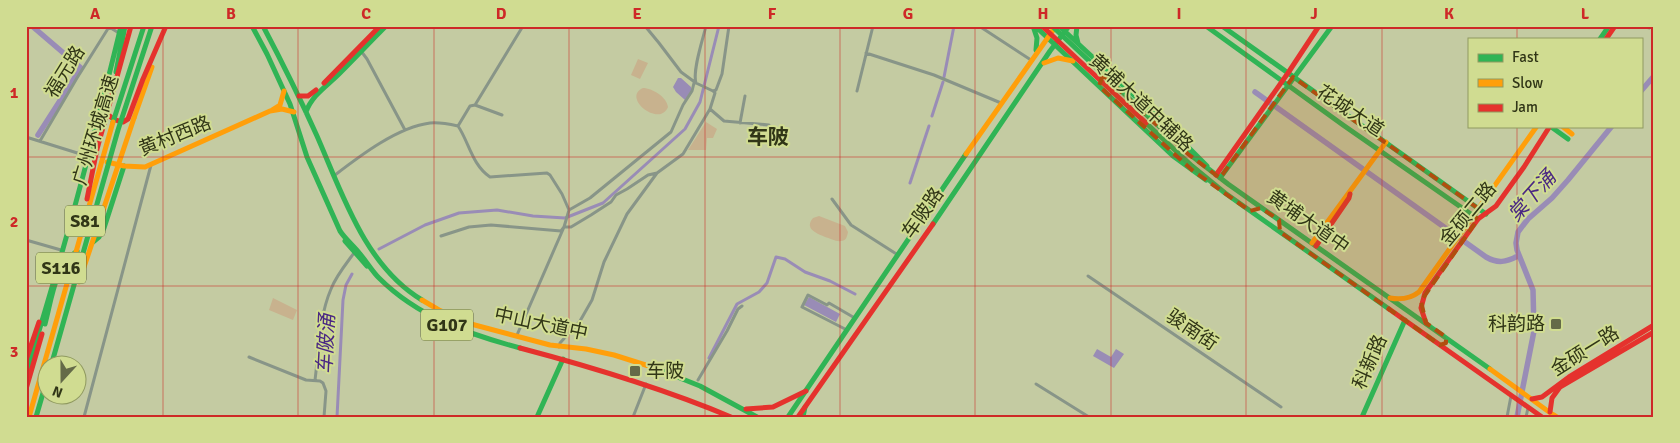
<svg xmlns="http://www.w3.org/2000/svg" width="1680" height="443" viewBox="0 0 1680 443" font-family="Signika,'Noto Sans SC',sans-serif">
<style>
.green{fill:#c8b28e}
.water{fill:#998cb6}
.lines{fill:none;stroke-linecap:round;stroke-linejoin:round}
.canal{stroke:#998cb6;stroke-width:3}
.river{stroke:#998cb6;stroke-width:5.5}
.secondary-tunnel{stroke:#a7ad86;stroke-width:5;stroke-dasharray:5 2.5;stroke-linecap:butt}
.street{stroke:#889588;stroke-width:3}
.fast{stroke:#30b455;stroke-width:5}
.slow{stroke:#ff9f0a;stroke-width:5}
.jam{stroke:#e5322d;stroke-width:5}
.fast-bridge{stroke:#30b455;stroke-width:5}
.slow-bridge{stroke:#ff9f0a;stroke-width:5}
.jam-bridge{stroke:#e5322d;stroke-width:5}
.marked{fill:#b14e0f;fill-opacity:0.2;stroke:#b14e0f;stroke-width:4;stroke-dasharray:10 6;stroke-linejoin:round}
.grid{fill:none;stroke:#ce2927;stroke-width:1;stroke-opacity:0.55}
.poi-dot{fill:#646a48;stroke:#d0dc91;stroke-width:2}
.labels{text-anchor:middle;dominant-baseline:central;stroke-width:4;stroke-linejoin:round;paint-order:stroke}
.shield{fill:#d0dc91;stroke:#61683c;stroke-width:1}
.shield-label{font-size:18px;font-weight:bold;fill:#313617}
.street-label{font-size:19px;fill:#313617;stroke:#d0dc91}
.poi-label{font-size:19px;fill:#313617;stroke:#d0dc91;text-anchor:end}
.water-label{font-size:20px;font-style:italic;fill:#4a2784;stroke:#d0dc91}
.quarter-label{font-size:21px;font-weight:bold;fill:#313617;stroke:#d0dc91}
.neatline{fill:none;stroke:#ce2927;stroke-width:2}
.grid-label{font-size:16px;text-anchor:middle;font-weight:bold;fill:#ce2927}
</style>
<rect width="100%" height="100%" fill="#c4cba2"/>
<path class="green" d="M638,59L648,63L640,79L631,75Z
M643,88C652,88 667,97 668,107C660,128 621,98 643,88Z
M706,122L717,129L713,138H707L706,150H688Z
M819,216L845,226L848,232C847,237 846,241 841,241C836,242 830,238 825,237C816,233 804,229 813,218Z
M273,298L297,310L293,320L269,310Z"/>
<path class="water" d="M678,78H681L691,87V91L685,100L676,92L673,87Z
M809,297L840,314L836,322L804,305Z
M1097,349L1111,357L1116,349L1124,354L1114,368L1093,356Z"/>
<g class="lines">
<path class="canal" d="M944,77L954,26
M932,116L943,82
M910,183L929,126
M379,249L425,225L459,213L497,210L533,216L565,218L603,203L685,129L700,102L719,26
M709,358L737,304L759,292L767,283L776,257L785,259L805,272L830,281L855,294
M337,417L343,300L346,285L352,274"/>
<path class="river" d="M32,26L81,68L38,135
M1641,91L1654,76
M1255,92L1486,257C1498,264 1506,262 1518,256
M1517,417L1534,331L1533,290L1517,250L1516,243L1518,232L1528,219L1552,198L1568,180L1612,126"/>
<path class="secondary-tunnel" d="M1646,26L1654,29"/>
<path class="street" d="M645,26L659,43L681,72L696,83L713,91
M979,26L1031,60
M361,51L367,59L405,130
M866,53L934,75L1001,103
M857,91L873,26
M475,105L523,26
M710,109L724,121L769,125
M740,123L745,96
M458,126L470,106L475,105L502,115
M26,137L87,156
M40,141L77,78L109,27L119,33
M335,175C361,155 398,127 430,123C439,122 449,124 458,126C469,142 472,165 490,177L547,173L550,175L562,194L569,210L564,227L517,335
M832,199L851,225L898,255
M569,210L590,198L671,132L683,105L692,91L694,83H696C692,71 703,39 706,26
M441,236L469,227L491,225L561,231L564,227H571L591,215L611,202L616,195L627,189L648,175L657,173L683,154L710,109L715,93L713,91L716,90L722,74L729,26
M26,240L61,250
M1088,276L1281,407
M845,329L802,307L808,295L827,305L829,303L853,317
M559,347L560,343L580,321L592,300L604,262L627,214L657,173
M249,357L306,380L320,381L323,383L326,391L324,417
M315,380C319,349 319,317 331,289C336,276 346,264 354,253
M698,380L727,331L738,309L742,306
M1036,384L1089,417
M84,417L151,165
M633,417L646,384
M1507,417L1511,396
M1526,417L1528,408"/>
<path class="fast" d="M252,26L267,54L290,104L307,157L340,231C346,240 354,246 360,254C367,262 372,271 379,278C418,317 468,334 520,348
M263,26C282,62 300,98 317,136C342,193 365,266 422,300
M1033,26L1037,38L1036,50
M1035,26L1173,156L1206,180
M1059,26L1167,126L1207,166
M1077,26L1076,35L1078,43
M1206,26L1343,125L1478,219
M1222,26L1486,214
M1600,39L1609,26
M116,72L125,26
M306,112C312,95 327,86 339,74C355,58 370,42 386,26
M1150,118L1188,153L1228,184L1490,369
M1146,123L1192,166L1225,193L1389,309
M1550,126L1568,139
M1220,178L1332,26
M933,224L1050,51L1069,26
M345,241L367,266
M93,242L99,237L104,228L124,166
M45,324C52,298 54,268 77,251
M655,368L700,386L757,417
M26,373C62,259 93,142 121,26
M36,417L48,376
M537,417L563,359
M788,417L966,154
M803,417L805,407
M1362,417L1405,320"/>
<path class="slow" d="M1044,63L1058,58L1073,61
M272,110L280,105L284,91
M134,118L152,67
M1562,126L1572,134
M966,154L1056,26
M107,162L124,166L145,167L270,111L282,109L294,112
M1312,243L1386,142
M1390,298C1401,300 1410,299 1419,292L1537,126
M422,300L439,310L471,324L550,345L586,349L614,355L655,368
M1490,369L1556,417
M1554,415L1557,417"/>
<path class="jam" d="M1606,39L1615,26
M324,83L380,26
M299,96H308L316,90
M102,103C106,114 111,120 123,122L128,119L143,79L166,26
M1216,175L1288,73L1319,26
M1316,246L1349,198L1350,194
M1389,309L1542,417
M1426,323L1421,308L1425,293L1478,219L1496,206L1524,167L1550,126
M520,348C592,367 662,388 731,417
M26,360L39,322
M26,389L42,334
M1532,399L1542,397L1569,377L1654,325
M746,409L773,407L806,391
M1550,412L1552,398L1560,387L1654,332
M798,417L933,224"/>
<path class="fast-bridge" d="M1052,26L1150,118
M113,122L144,26
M51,366L118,130L152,26"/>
<path class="slow-bridge" d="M79,282L134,118
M29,417L113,122"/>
<path class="jam-bridge" d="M1042,26L1146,123
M87,199L97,149L131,26"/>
</g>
<path class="marked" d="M1103,75L1188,154L1220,178L1293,77L1479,209L1474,216L1478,219L1421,301L1426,323L1446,337V343L1440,345L1280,232L1279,220L1261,208L1250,211L1192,170L1099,86Z"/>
<path class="grid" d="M163,26V417M298,26V417M434,26V417M569,26V417M705,26V417M840,26V417M975,26V417M1111,26V417M1246,26V417M1382,26V417M1517,26V39M1517,126V417M26,157H1654M26,286H1654"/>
<g class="poi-dot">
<rect x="1550" y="318" width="12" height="12" rx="2.5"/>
<rect x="629" y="365" width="12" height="12" rx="2.5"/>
</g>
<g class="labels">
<g class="shield">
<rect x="65" y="205.5" width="40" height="31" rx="4"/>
<rect x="36" y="252.5" width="50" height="31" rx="4"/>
<rect x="421" y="309.5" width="52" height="31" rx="4"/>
</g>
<g class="shield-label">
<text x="85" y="221">S81</text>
<text x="61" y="268">S116</text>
<text x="447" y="325">G107</text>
</g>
<g class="street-label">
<text transform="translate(65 72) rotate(-58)">福元路</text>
<text transform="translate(1141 103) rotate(43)">黄埔大道中辅路</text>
<text transform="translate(1350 111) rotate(34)">花城大道</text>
<text transform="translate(96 130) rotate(-73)">广州环城高速</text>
<text transform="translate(175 136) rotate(-22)">黄村西路</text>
<text transform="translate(923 213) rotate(-55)">车陂路</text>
<text transform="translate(1468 214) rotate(-50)">金硕二路</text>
<text transform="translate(1308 222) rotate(35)">黄埔大道中</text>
<text transform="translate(541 324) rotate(12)">中山大道中</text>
<text transform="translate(1192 330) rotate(34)">骏南街</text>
<text transform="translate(1585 351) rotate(-32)">金硕一路</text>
<text transform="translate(1370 362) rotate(-66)">科新路</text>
</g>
<g class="poi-label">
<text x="1545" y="324">科韵路</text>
<text x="646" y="371" text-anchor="start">车陂</text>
</g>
<g class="water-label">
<text transform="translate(1532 196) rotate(-48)">棠下涌</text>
<text transform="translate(326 344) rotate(-87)">车陂涌</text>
</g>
<g class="quarter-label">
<text x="768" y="137">车陂</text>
</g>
</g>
<rect width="1680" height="443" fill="none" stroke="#d0dc91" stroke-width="55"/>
<rect x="1468" y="38" width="175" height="90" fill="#d0dc91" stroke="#909a60"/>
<rect x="1478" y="54" width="25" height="8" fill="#30b455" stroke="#909a60"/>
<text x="1512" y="62" font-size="15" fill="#313617">Fast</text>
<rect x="1478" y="79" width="25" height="8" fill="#ff9f0a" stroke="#909a60"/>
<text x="1512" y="88" font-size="15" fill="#313617">Slow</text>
<rect x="1478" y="104" width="25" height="8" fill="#e5322d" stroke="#909a60"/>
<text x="1512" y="112" font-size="15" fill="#313617">Jam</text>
<g transform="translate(62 380) rotate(201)"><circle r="24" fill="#d0dc91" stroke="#909a60"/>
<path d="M0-4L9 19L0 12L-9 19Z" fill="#646a48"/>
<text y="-8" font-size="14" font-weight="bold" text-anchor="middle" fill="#313617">N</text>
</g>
<rect x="28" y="28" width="1624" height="388" class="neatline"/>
<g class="grid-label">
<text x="95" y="19">A</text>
<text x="231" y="19">B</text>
<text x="366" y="19">C</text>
<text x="501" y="19">D</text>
<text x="637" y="19">E</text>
<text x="772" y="19">F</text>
<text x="908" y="19">G</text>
<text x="1043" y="19">H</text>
<text x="1179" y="19">I</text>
<text x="1314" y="19">J</text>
<text x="1449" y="19">K</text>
<text x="1585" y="19">L</text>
<text x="14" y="98">1</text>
<text x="14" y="227">2</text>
<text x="14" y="357">3</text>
</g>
</svg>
